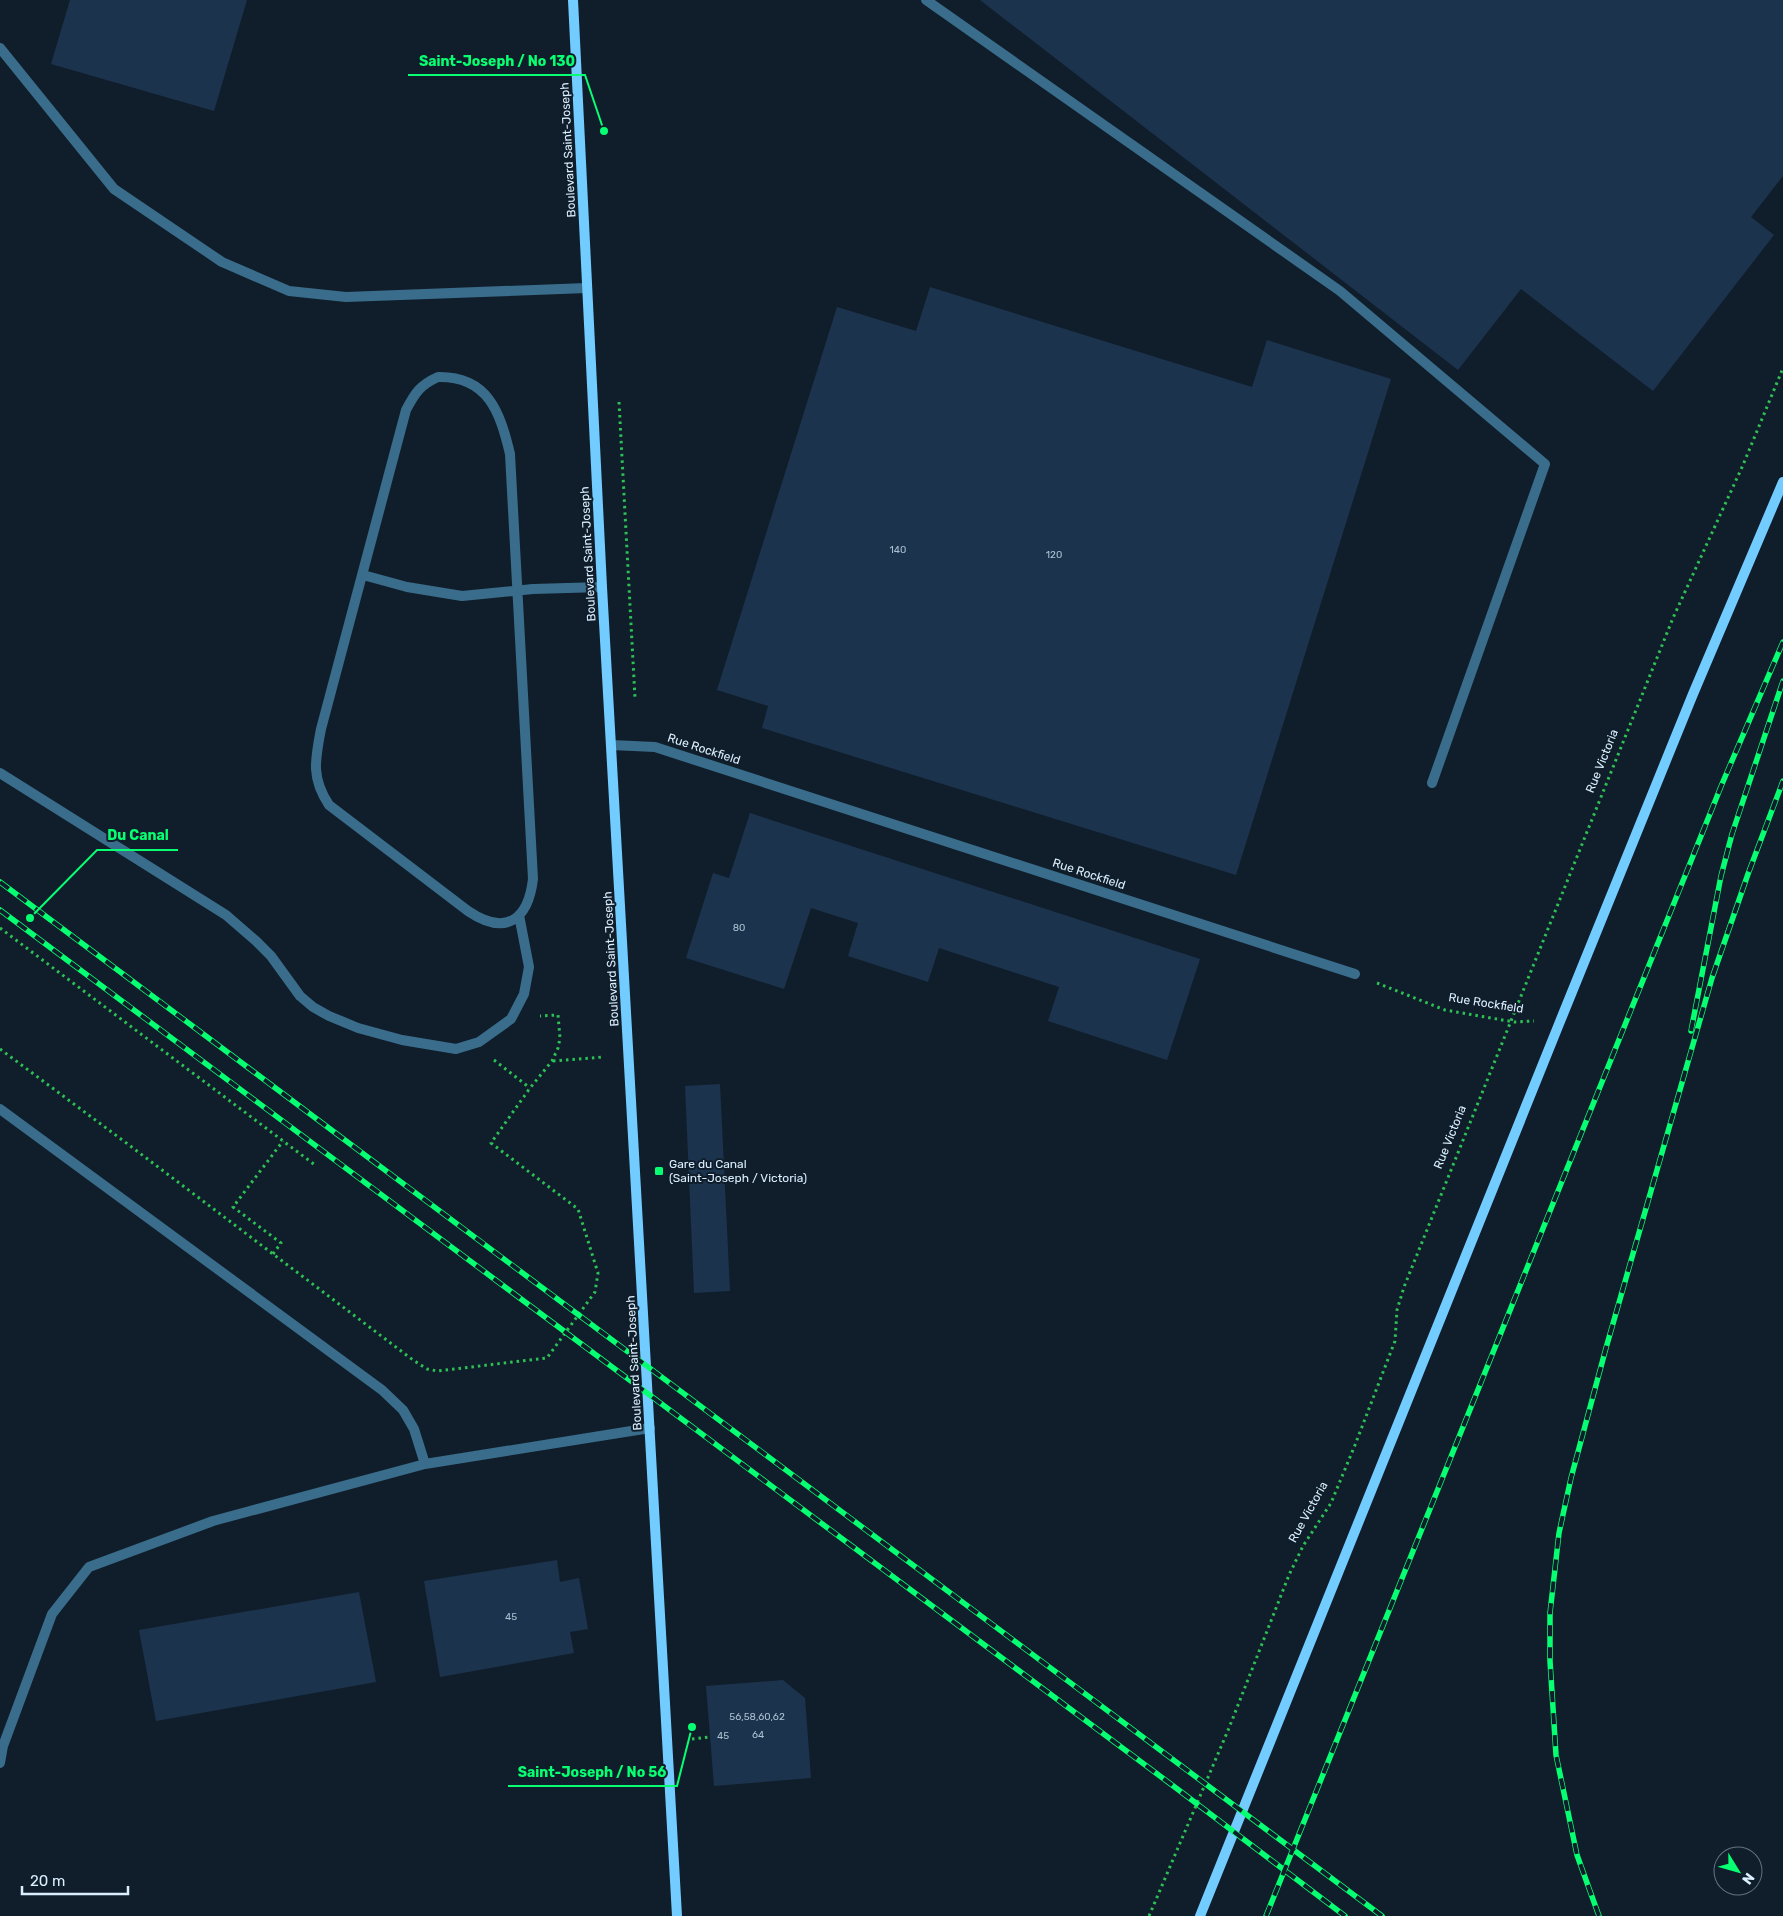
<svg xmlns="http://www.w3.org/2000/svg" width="1783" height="1916" viewBox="0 0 1783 1916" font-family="Rubik,sans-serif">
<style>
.building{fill:#1c334d}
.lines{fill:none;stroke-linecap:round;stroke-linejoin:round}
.path{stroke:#2dc155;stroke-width:3;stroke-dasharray:2.5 4;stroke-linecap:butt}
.lane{stroke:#3a6d8b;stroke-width:10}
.secondary{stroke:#72ccff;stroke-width:10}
.rail-casing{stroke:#07ff72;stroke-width:5.5}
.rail{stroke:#101e2b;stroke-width:4;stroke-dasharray:11;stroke-linecap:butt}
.poi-dot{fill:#07ff72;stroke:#101e2b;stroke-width:2}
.labels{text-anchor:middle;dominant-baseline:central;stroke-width:4;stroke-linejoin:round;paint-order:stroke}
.number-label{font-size:10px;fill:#abc0d2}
.street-label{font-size:12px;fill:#dbefff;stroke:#101e2b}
.poi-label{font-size:12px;fill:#dbefff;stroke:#101e2b;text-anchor:start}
.leader{fill:none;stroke:#07ff72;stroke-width:2}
.callout-dot{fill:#07ff72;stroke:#101e2b;stroke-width:2}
.callout-label{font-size:14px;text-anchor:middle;font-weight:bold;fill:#07ff72;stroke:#101e2b;stroke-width:4;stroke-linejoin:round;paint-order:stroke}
</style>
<rect width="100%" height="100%" fill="#101e2b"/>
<path class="building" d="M70,0H247L214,111L51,64Z
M980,0H1783V176L1751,217L1774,235L1653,391L1521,289L1458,370Z
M930,287L1252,387L1267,340L1391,379L1236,875L762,728L768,706L717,690L837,307L916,331Z
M750,813L1200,959L1167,1060L1048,1021L1059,987L939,948L928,982L848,956L858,923L811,908L784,989L686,958L713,873L729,878Z
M720,1084L730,1291L694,1293L685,1086Z
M557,1560L560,1582L579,1578L588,1629L570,1632L574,1653L440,1677L424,1581Z
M359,1592L376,1682L156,1721L139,1630Z
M783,1680L805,1698L811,1778L714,1786L706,1686Z"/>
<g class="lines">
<path class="path" d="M619,402L635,698
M0,928L315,1165
M1377,983L1445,1010L1514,1022L1534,1021
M0,1049L133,1148L413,1360L427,1369L437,1371L547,1358L595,1292L598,1273L578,1209L491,1143L530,1088L552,1061L558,1048L560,1038L558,1015L540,1016
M494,1060L530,1088
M553,1061L603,1057
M273,1254L281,1243L233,1207L283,1141
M692,1739L710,1737
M1149,1916L1229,1728L1289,1575L1303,1546L1331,1503L1355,1445L1395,1341L1397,1310L1404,1287L1673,618L1743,465L1783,368"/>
<path class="lane" d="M926,0L1340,291L1545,464L1432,783
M0,48L114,189L222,262L289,291L346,297L587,288
M438,377C488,376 500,412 510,454L533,879C528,921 505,936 468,911L329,805C311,778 315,760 321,729L406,410C415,393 420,385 438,377Z
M363,575L407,587L462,596L533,589L602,587
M611,745L655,747L1355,974
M0,773L226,915L256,941L271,956L300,996L313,1007L329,1016L358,1028L402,1040L456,1049L479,1042L511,1019L524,994L529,967L519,915
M0,1109L382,1390L403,1410L414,1429L425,1464
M0,1763L3,1746L52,1614L89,1567L213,1521L425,1464L650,1428"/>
<path class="secondary" d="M573,0L602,587L677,1916
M1200,1916L1559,1024L1693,694L1783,482"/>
<g class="rail-casing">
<path id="rail" d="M0,882L1382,1916
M0,910L1180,1791L1345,1916
M1691,1031L1721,876L1732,834L1783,681
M1266,1916L1722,784L1783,642
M1599,1916L1577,1855L1556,1755L1550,1661V1613L1559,1533L1571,1478L1606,1348L1712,978L1748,874L1783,781"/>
</g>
<use href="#rail" class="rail"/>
</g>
<rect class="poi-dot" x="654" y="1166" width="10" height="10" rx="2.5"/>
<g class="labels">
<g class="number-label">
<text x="898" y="550">140</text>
<text x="1054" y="555">120</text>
<text x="739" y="928">80</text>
<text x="511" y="1617">45</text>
<text x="757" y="1717">56,58,60,62</text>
<text x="758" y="1735">64</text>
<text x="723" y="1736">45</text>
</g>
<g class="street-label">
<text transform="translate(568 150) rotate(-93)">Boulevard Saint-Joseph</text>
<text transform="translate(588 554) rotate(-93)">Boulevard Saint-Joseph</text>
<text transform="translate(704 749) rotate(18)">Rue Rockfield</text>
<text transform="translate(1602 761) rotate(-68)">Rue Victoria</text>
<text transform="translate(1089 874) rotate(18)">Rue Rockfield</text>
<text transform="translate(611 959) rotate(-93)">Boulevard Saint-Joseph</text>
<text transform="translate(1486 1003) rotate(9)">Rue Rockfield</text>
<text transform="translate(1450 1137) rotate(-68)">Rue Victoria</text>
<text transform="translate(634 1363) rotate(-93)">Boulevard Saint-Joseph</text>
<text transform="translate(1308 1512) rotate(-61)">Rue Victoria</text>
</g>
<g class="poi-label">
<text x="669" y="1164">Gare du Canal<tspan x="669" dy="14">(Saint-Joseph / Victoria)</tspan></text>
</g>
</g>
<path class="leader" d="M604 131L585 75H408M30 918L97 850H178M692 1727L677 1786H508"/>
<g class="callout-dot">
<circle cx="604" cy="131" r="5"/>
<circle cx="30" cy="918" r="5"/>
<circle cx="692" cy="1727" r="5"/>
</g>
<g class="callout-label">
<text x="497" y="66">Saint-Joseph / No 130</text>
<text x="138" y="840">Du Canal</text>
<text x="592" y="1777">Saint-Joseph / No 56</text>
</g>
<g transform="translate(1738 1871) rotate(127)"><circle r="24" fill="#101e2b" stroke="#617280"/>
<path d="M0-4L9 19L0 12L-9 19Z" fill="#07ff72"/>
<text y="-8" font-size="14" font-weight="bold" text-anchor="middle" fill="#dbefff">N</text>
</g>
<path d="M22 1886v8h106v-8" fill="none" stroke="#dbefff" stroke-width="2.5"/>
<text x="30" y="1886" font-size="15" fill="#dbefff" stroke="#101e2b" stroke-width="4" paint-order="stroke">20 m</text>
</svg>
